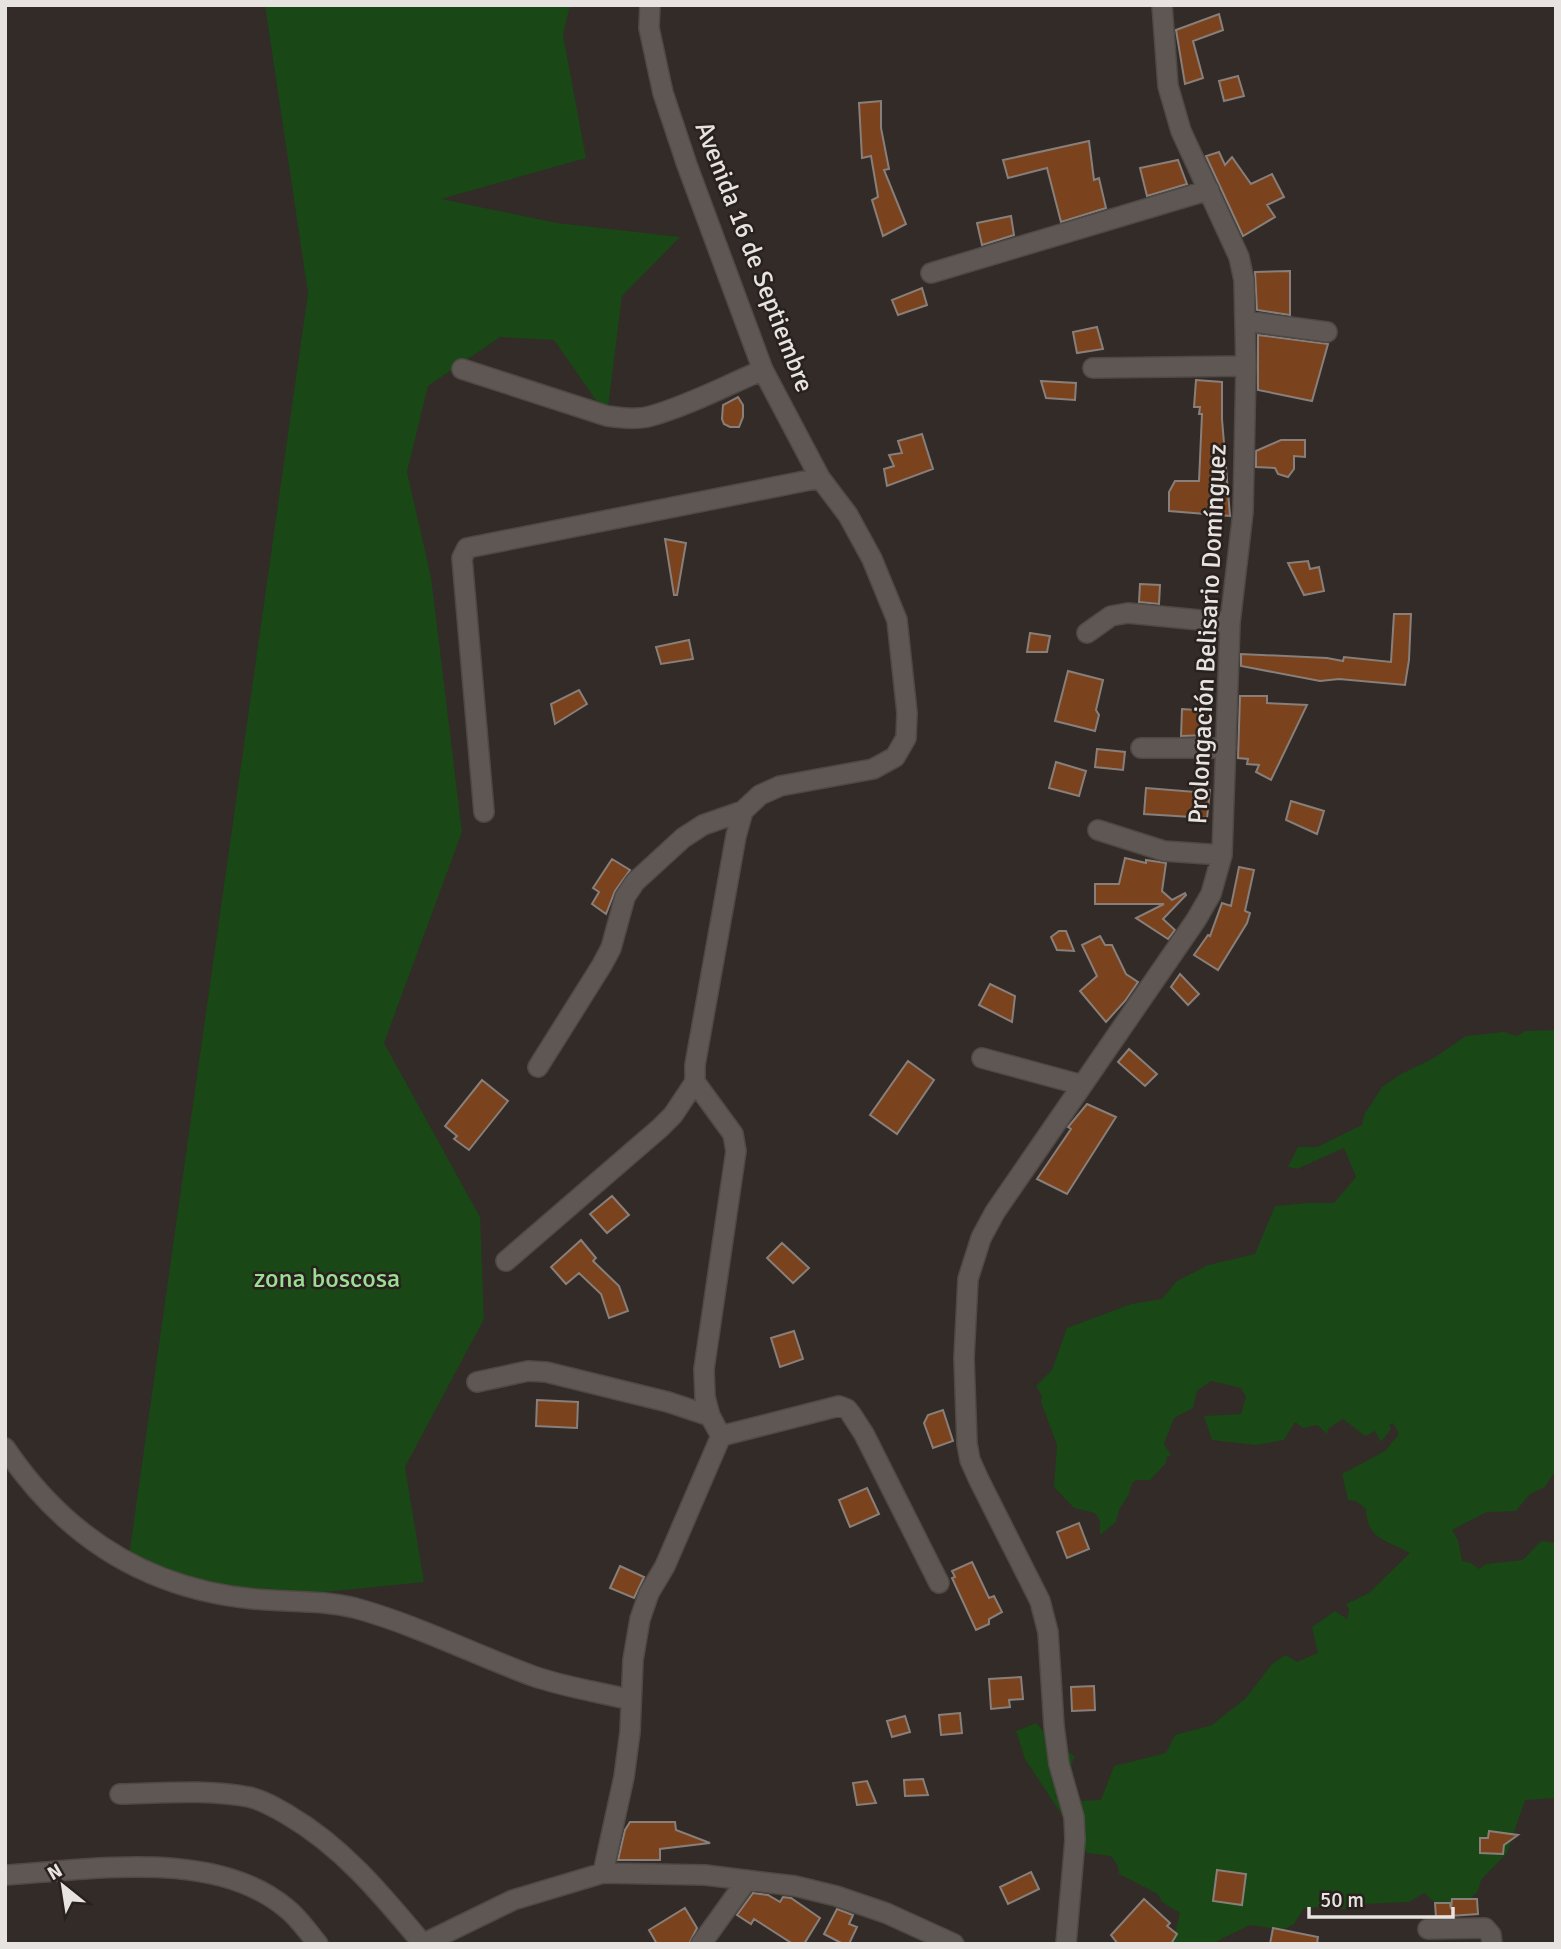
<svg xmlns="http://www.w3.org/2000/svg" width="1561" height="1949" viewBox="0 0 1561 1949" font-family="Signika,sans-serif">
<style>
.green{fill:#194716}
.building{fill:#7b431d;stroke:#887f7b;stroke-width:2}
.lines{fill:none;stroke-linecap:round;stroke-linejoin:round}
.minor-casing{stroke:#4f4945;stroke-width:22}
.minor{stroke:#5f5753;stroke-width:19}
.labels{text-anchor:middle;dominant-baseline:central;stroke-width:5;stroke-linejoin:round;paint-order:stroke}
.street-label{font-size:26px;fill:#e7e3e0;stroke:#28211d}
.park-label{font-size:26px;fill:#9bdf94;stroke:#28211d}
</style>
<rect width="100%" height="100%" fill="#322b27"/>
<path class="green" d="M265,5H570L563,35L586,158L441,199L557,223L680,237L622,296L607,416L554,340L500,337L428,386L407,472L431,577L462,832L384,1043L480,1217L484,1319L405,1467L424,1582L256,1599L128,1563L308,293Z
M1556,1030V1470L1545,1487L1530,1494L1516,1511L1487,1512L1452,1530L1458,1540L1462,1561L1471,1563L1479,1569L1486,1564L1523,1560L1541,1541L1556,1543V1798L1525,1800L1507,1853L1481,1880L1478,1891L1465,1904L1438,1905L1424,1893L1409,1902L1362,1904L1345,1909L1323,1907L1304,1908L1294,1924L1283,1930L1250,1925L1211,1944H1171L1174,1938L1180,1913L1162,1902L1158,1894L1119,1874L1118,1866L1111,1856L1087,1853L1025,1759L1016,1731L1036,1723L1056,1745L1075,1756L1065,1780L1055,1796L1070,1807L1079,1801L1101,1800L1114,1766L1166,1753L1175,1735L1212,1725L1246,1698L1272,1664L1286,1655L1297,1662L1318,1653L1312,1627L1335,1611L1347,1619L1349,1609L1346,1604L1369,1593L1410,1553C1387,1540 1367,1540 1366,1509L1356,1501L1348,1500L1342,1474L1385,1451L1399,1434L1393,1423L1389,1425L1391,1429L1381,1442L1375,1431L1365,1436L1343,1419L1329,1428L1327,1434L1317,1425L1303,1428L1295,1422L1284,1440L1256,1445L1212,1440L1204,1416L1241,1414L1246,1397L1241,1388L1211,1381L1197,1391L1193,1408L1174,1418L1164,1444L1171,1455L1167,1457L1166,1463L1150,1480H1136L1132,1483L1129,1494L1119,1510L1116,1522L1100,1535V1521L1095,1513L1074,1508L1054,1487L1057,1445L1041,1402L1042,1396L1036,1386L1052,1370L1067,1328L1131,1304L1162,1299L1177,1281L1208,1265L1255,1254L1275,1206L1307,1203H1334L1356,1177L1344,1148L1297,1169L1288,1167L1298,1147H1317L1362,1125L1364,1115L1382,1087L1401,1074L1434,1058L1466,1036L1504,1032L1517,1036L1525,1031Z"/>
<path class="building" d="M1219,14L1223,30L1193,41L1203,78L1185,84L1176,30Z
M1238,76L1244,96L1224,101L1219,81Z
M881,101V128L889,169L884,170L906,224L883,236L872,200L878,197L871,156L862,158L859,103Z
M1089,141L1094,180L1099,178L1106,208L1061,222L1047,168L1008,178L1003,160Z
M1219,152L1225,165L1232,157L1251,184L1272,174L1284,197L1267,205L1275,217L1243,236L1206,156Z
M1178,160L1187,184L1147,196L1140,168Z
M1011,216L1014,235L982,245L977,223Z
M1290,271V315L1257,310L1255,272Z
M922,288L927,305L898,315L892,300Z
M1097,327L1103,349L1077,353L1073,332Z
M1258,335L1328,344L1312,401L1258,390Z
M1196,380L1222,382V419L1230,516L1169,511V492L1175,481H1199L1202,414H1199L1200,407H1194Z
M1041,381L1076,383L1075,400L1046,398Z
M738,397L743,405V417L739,427H730L724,424L722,419L723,405Z
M922,434L933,469L887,486L884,469L894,466L889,455L902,453L898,441Z
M1281,440H1305V457L1294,456V469L1288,477L1278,474L1275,468L1256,467V451Z
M665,539L686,543L677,595H674Z
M1308,561L1310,569L1319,567L1324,591L1304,595L1288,563Z
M1140,584L1160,585L1159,604L1139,602Z
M1394,614H1411L1409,660L1405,685L1339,679L1320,681L1241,666V654L1327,658L1343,661L1344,657L1391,662Z
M1030,633L1050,636L1047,652H1027Z
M689,640L693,659L661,664L656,647Z
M1068,671L1103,680L1096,710L1099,715L1095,731L1055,721Z
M579,690L587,704L555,724L551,704Z
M1240,696H1267V703L1307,705L1271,780L1256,772L1259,765L1247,764L1248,759L1238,758Z
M1182,709L1210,711L1211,735L1181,736Z
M1097,749L1125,752L1123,770L1095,767Z
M1056,762L1086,771L1079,796L1049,788Z
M1146,788L1195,792V788L1210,790L1207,818L1144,814Z
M1291,801L1324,811L1317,834L1286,820Z
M1125,858L1146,863V860L1166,863L1162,891L1172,900L1185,893L1186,895L1163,919L1175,930L1168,939L1136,918L1164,904H1095V884H1119Z
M612,859L630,870L615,891L606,914L592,904L599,892L593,888Z
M1239,867L1254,870L1245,911L1250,913L1247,923L1218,970L1194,955L1208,935L1210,936L1222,903L1231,906Z
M1059,931H1066L1074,951L1057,950L1051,937Z
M1100,936L1105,945H1112L1126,974L1138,982L1125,1001L1106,1022L1080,991L1097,976L1082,945Z
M1180,974L1199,994L1188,1005L1171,987Z
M990,984L1015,996L1012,1022L979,1005Z
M1129,1049L1157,1074L1145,1086L1118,1062Z
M908,1061L934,1080L897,1134L870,1115Z
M482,1080L508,1101L469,1150L454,1139L457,1136L445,1126Z
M1087,1104L1116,1117L1067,1194L1037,1179L1071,1129L1068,1127Z
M612,1196L629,1215L607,1233L590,1214Z
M581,1240L596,1258L593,1261L619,1286L628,1311L609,1318L601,1294L579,1273L566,1284L551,1267Z
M782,1243L809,1268L793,1283L767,1258Z
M794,1331L803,1359L780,1367L771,1338Z
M537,1400L578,1402L577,1428L536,1426Z
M943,1410L953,1441L933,1448L924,1423L928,1415Z
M867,1488L879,1514L850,1527L839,1500Z
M1079,1523L1089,1549L1067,1558L1057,1532Z
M972,1562L989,1598L994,1596L1002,1612L989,1619V1624L976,1630L952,1578L955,1577L952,1571Z
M620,1566L644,1577L634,1598L610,1588Z
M1021,1677L1023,1699L1009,1700L1010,1707L991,1709L989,1679Z
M1094,1686L1095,1710L1072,1711L1071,1687Z
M960,1713L962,1733L941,1735L939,1715Z
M905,1716L910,1732L892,1737L887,1721Z
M923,1779L928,1795L905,1796L904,1780Z
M867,1781L876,1803L857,1805L853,1783Z
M630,1822H675L676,1830L710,1843L660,1849V1860H618L625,1830Z
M1489,1831L1518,1835L1504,1845L1503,1854L1480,1853V1838H1488Z
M1217,1870L1246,1874L1242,1905L1213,1901Z
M1031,1872L1039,1889L1008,1904L1000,1887Z
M753,1893L768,1895L780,1902L783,1897L791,1898L820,1918L804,1944H793L754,1919L751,1924L737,1915Z
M1144,1899L1170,1923L1167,1926L1177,1934L1171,1944H1118L1111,1935Z
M1452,1899H1477L1478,1914L1436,1917L1435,1903H1450L1451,1909Z
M685,1908L697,1928L689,1944H657L649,1930Z
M837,1909L853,1915L849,1924L857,1927L849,1944H843L824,1934Z
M1273,1928L1318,1937L1317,1944H1270Z"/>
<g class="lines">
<g class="minor-casing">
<path id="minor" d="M650,5L649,28L663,93L687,165L763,370L820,478L848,515L872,559L897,620L907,713L906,738L895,757L873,769L780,786L760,795L743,811L736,836L695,1065V1082L733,1134L736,1151L704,1369L705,1397L710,1416L721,1436
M931,273L1209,190
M1245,321L1327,332
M1093,368L1246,366
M462,369L607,416C622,418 637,420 651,416C690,405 727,385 763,370
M1087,633L1111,616L1128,613L1230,623
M1141,748H1226
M484,812L462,558L467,548L820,478
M1098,830L1164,851L1222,855
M982,1058L1082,1085
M538,1067L602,965L611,948L625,897L635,882L683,838L703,825L743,811
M506,1261L660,1128L673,1115L695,1082
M477,1382L528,1371L546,1372L668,1402L710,1416
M721,1436L839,1406L847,1409L851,1414L864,1434L939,1583
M5,1448C65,1537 147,1589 254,1599C288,1602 322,1600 355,1608C417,1625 473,1654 533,1676C564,1687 599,1692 631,1700
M120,1794C163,1793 207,1789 249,1797C263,1800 276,1808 288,1815C343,1847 383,1896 423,1944
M603,1873L624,1777L630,1732L633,1660L640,1619L649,1593L665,1566L721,1436
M5,1875C92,1870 214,1848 286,1908C298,1917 308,1932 318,1944
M1428,1929L1485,1928L1491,1935L1492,1944
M423,1944L513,1900L603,1873L705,1875L795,1886L836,1896L886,1913L954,1944
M701,1944L747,1880
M1066,1944L1075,1840L1074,1817L1059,1764L1054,1726L1048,1632L1040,1601L979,1480L970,1460L967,1444L964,1358L968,1279L981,1238L995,1212L1196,920L1211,894L1222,855L1230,623L1243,512L1246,366L1244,280L1239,257L1181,131L1168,86L1162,5"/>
</g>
<use href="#minor" class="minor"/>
</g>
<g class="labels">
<g class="street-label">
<text transform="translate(754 257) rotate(69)">Avenida 16 de Septiembre</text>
<text transform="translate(1208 634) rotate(-87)">Prolongación Belisario Domínguez</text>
</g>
<g class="park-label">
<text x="327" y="1279">zona boscosa</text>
</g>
</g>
<rect width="1561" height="1949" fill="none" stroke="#e7e3e0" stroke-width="14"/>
<g transform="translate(63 1886) rotate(330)" stroke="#28211d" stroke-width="5" paint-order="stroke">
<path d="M0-5L12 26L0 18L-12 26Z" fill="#e7e3e0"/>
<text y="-10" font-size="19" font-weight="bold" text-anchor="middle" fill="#e7e3e0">N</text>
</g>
<path d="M1309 1907v10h144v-10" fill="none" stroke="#e7e3e0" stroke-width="3.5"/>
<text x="1320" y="1907" font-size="21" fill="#e7e3e0" stroke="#28211d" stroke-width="5" paint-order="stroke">50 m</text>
</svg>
